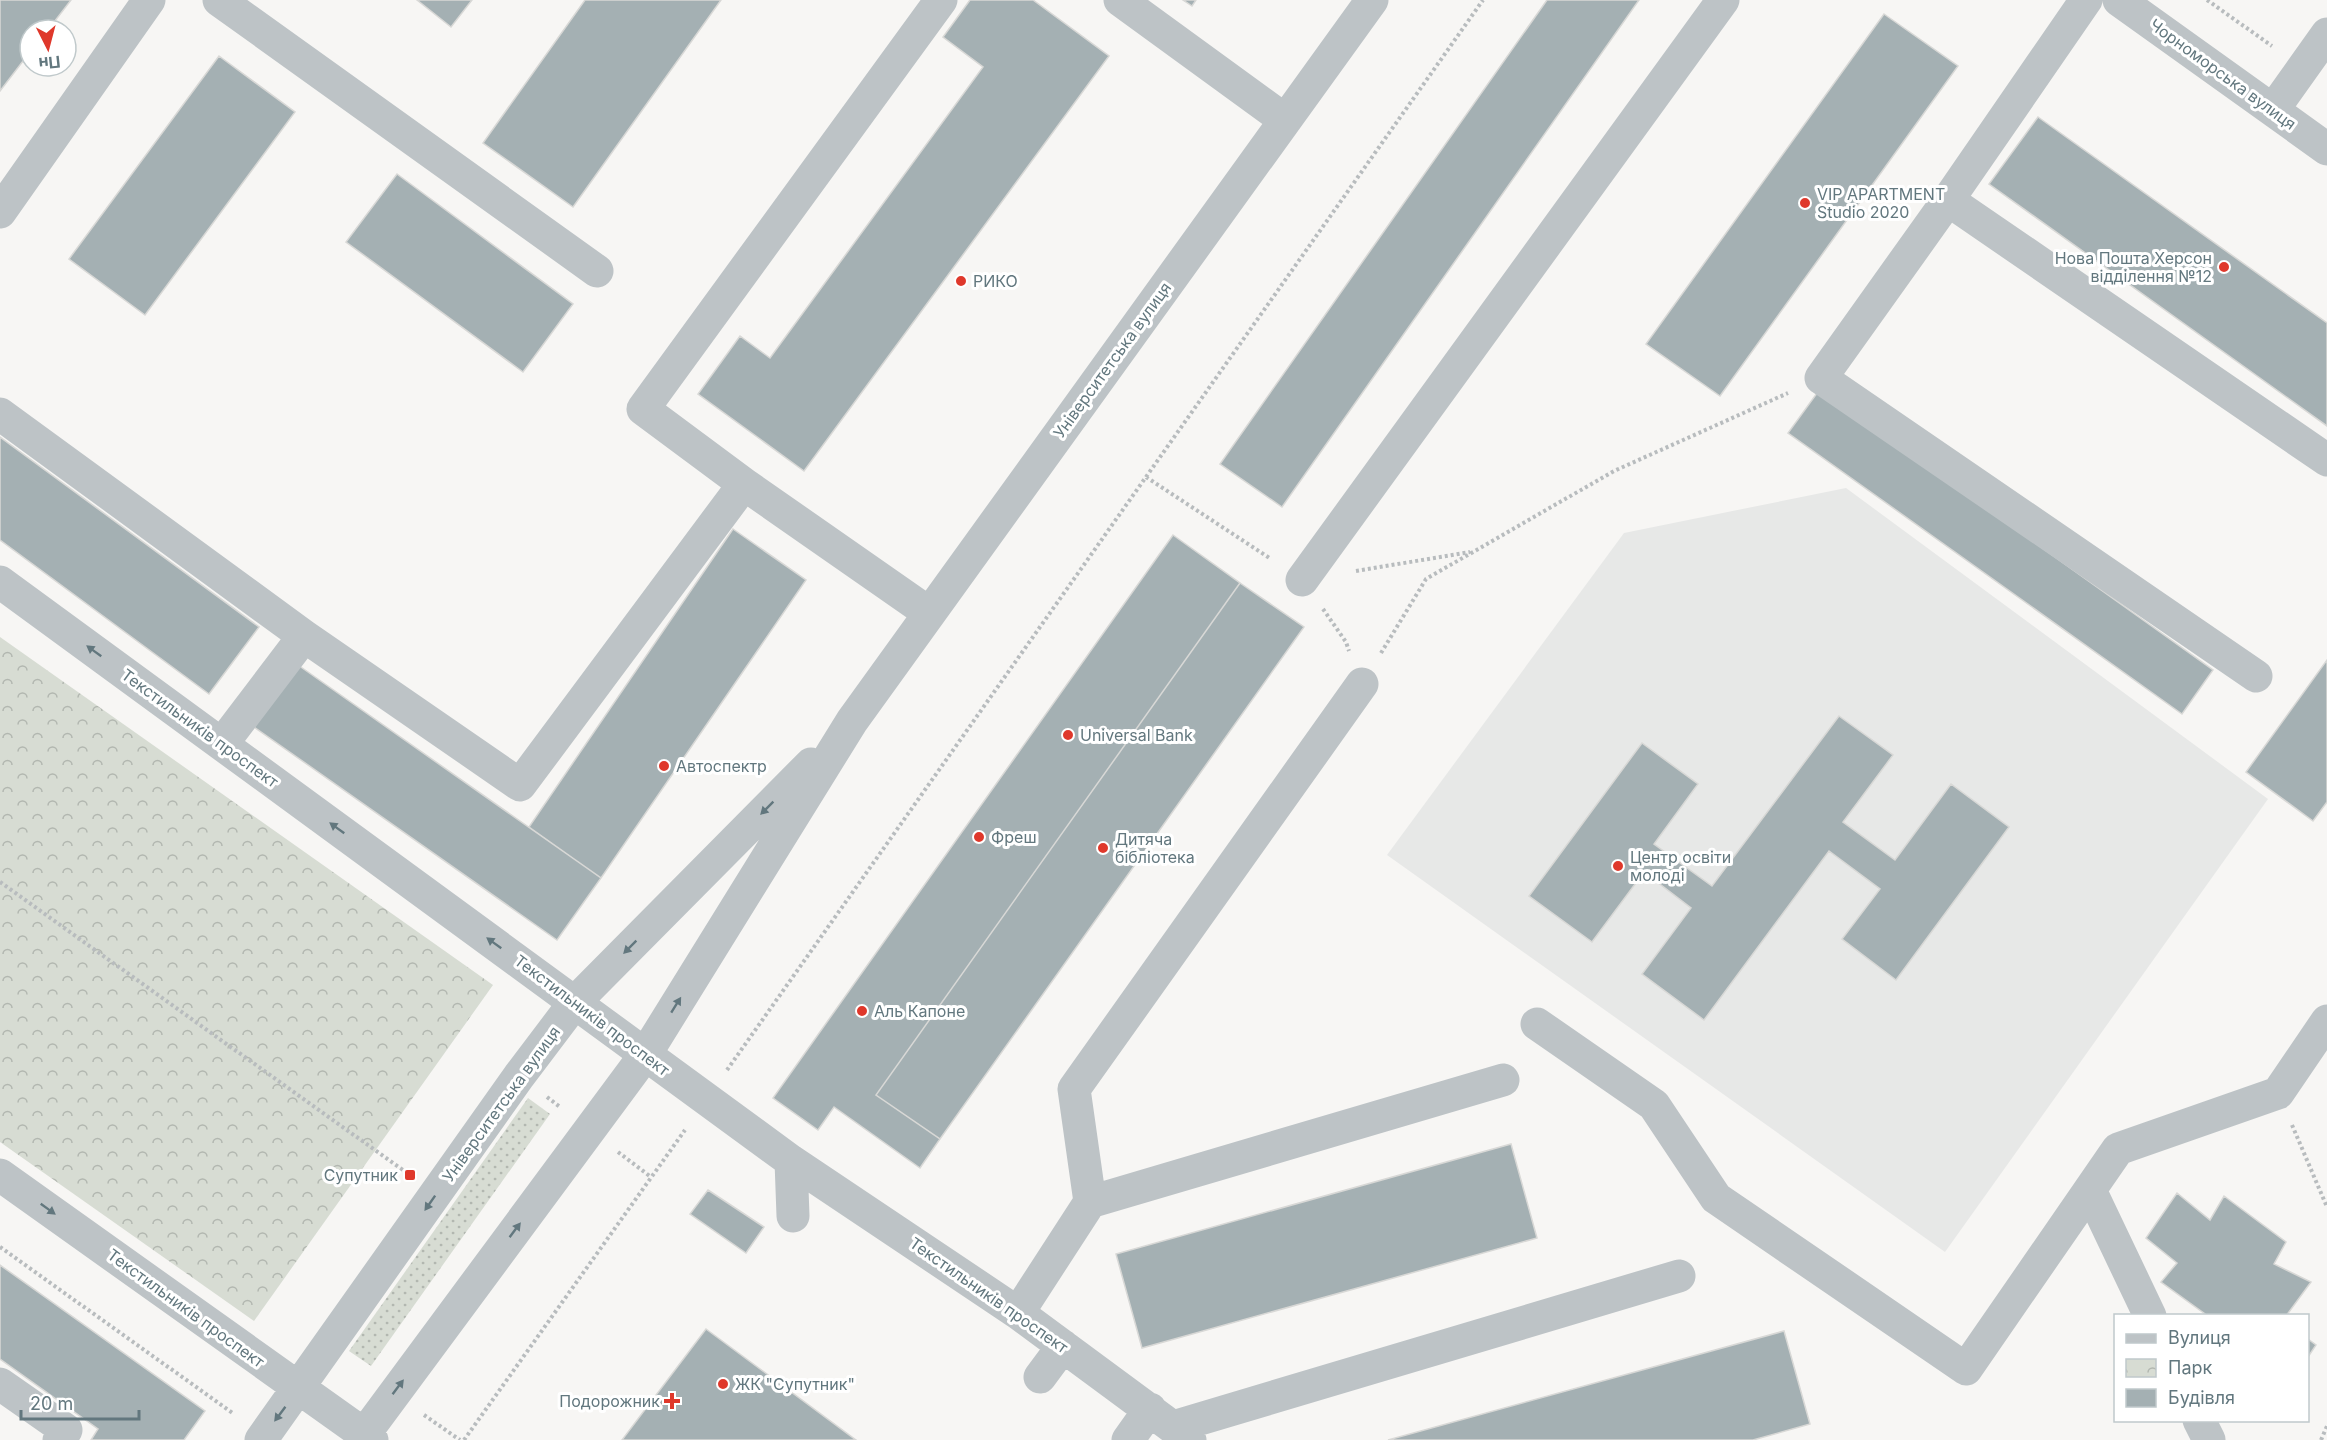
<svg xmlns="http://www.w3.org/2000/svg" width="2327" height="1440" viewBox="0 0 2327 1440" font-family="Inter,sans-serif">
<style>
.built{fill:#e7e8e7}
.grass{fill:url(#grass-dots)}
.park{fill:url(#park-crowns)}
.building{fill:#a4b0b3;stroke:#d8d8d6;stroke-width:1.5}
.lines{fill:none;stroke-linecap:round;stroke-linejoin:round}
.path{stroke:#b8bcbe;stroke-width:4;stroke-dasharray:3 3;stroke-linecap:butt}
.minor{stroke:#bdc3c6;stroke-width:33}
.oneway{fill:#62777e}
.poi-dot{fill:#df382b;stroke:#fff;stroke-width:2}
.labels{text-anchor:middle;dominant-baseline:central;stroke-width:6;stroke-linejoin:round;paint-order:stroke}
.street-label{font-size:16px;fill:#62777e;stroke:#fff}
.poi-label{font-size:16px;fill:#62777e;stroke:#fff;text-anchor:start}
</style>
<defs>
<pattern id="grass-dots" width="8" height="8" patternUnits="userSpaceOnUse" patternTransform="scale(1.5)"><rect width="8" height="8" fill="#d7dcd3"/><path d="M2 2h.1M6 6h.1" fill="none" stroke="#b2b7b0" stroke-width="1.8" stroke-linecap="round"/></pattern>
<pattern id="park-crowns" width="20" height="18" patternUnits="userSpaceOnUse" patternTransform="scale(1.5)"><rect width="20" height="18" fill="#d7dcd3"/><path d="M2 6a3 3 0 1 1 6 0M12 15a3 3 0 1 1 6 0" fill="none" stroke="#b2b7b0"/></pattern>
</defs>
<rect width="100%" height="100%" fill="#f7f6f4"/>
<path class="built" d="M1846,488L2268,799L1945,1252L1387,855L1624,533Z"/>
<path class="grass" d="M528,1098L550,1114L371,1366L349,1351Z"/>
<path class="park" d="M0,637L493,985L254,1321L0,1142Z"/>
<path class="building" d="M0,0H71L48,30H30V52L0,91Z
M417,0H472L451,27Z
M585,0H721L573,207L483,143Z
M970,0H1033L1109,56L804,471L698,394L740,336L770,358L983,67L943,37Z
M1183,0H1196L1192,6Z
M1547,0H1639L1282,507L1220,464Z
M1884,14L1958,66L1720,396L1646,344Z
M219,56L295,112L145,315L69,259Z
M2038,117L2327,323V426L1989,184Z
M397,174L573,304L523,372L346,242Z
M1820,389L2213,670L2182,714L1788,433Z
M0,437L259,627L209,694L0,540Z
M733,529L806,580L601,878L529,827Z
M1173,535L1240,583L876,1095L940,1139L920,1168L834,1107L818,1130L773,1098Z
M1240,583L1304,627L940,1139L876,1095Z
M2327,660V802L2313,821L2246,772Z
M298,665L601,878L557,940L254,727Z
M1839,716L1893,755L1843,822L1895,860L1951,784L2009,827L1896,980L1842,939L1880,889L1829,851L1704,1020L1642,974L1691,908L1644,872L1592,942L1529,896L1642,743L1698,784L1654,844L1712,886Z
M1511,1144L1537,1238L1142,1348L1116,1254Z
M708,1190L764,1227L746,1253L690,1214Z
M2177,1193L2210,1220L2224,1196L2286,1242L2274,1264L2311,1282L2286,1316H2208L2161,1282L2177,1263L2146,1238Z
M0,1265L205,1411L184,1440H91L98,1429L0,1359Z
M706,1329L856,1440H622Z
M1784,1331L1810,1424L1753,1440H1388Z
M2308,1339L2316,1345L2308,1357Z"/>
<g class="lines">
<path class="path" d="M2207,0L2272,46
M1146,477L1271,559
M1356,571L1470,552
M1323,609L1346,642L1349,651
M1381,653L1426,579L1614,471L1788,393
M0,882L407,1173
M727,1070L1483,0
M547,1097L560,1107
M2292,1125L2327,1207
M618,1152L651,1177
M0,1247L234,1414
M424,1415L460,1440
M464,1440L685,1130
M2321,1440L2327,1426"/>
<path class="minor" d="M219,0L597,271
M1120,0L1285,120
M2086,0L1948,200L1821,378L2256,676
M2119,0L2327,149
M2273,110L2327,34
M1948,200L2327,460
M0,212L149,0
M0,414L304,636
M744,484L929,613
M1302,580L1723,0
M0,582L791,1161L1018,1313L1190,1440
M222,744L304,636L520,785L744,484L643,409L941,0
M1537,1024L1654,1105L1716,1198L1966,1369L2118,1149L2278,1093L2327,1021
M791,1161L793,1216
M0,1175L372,1440
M2090,1190L2150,1316
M1090,1202L1074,1089L1362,684
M1018,1313L1090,1202L1503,1080
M1040,1377L1063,1346
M0,1384L66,1430L59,1440
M2199,1420L2209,1440
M1173,1427L1679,1276
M261,1440L519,1076L575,1002L811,764
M360,1440L645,1055L852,721L1372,0
M1128,1440L1150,1409"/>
</g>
<defs><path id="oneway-solid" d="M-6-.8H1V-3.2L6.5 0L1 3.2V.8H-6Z" transform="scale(1.5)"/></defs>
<g class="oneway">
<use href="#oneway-solid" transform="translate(94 651) rotate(-144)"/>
<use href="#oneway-solid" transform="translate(767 808) rotate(135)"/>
<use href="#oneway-solid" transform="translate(337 828) rotate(-144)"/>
<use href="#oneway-solid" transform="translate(494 943) rotate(-144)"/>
<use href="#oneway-solid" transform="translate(630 947) rotate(135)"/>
<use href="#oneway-solid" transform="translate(676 1005) rotate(-58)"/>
<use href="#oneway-solid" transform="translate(430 1203) rotate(125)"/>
<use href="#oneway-solid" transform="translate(48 1209) rotate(36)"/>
<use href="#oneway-solid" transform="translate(515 1230) rotate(-53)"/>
<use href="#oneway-solid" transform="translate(398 1387) rotate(-53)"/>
<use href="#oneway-solid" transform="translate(280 1414) rotate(127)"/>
</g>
<g class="poi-dot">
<circle cx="1805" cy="203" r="6"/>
<circle cx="2224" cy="267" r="6"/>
<circle cx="961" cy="281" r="6"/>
<circle cx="1068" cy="735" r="6"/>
<circle cx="664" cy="766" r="6"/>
<circle cx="979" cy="837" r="6"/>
<circle cx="1103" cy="848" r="6"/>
<circle cx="1618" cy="866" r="6"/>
<circle cx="862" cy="1011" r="6"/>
<rect x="404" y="1169" width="12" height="12" rx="3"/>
<circle cx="723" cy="1384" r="6"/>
<path d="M669 1392h6v6h6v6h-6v6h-6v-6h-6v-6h6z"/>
</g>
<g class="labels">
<g class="street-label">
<text transform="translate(2223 74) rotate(36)">Чорноморська вулиця</text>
<text transform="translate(1112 360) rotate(-54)">Університетська вулиця</text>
<text transform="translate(200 728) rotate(36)">Текстильників проспект</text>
<text transform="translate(592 1015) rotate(37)">Текстильників проспект</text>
<text transform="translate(501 1104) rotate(-54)">Університетська вулиця</text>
<text transform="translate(989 1295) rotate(35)">Текстильників проспект</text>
<text transform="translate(186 1308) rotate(36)">Текстильників проспект</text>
</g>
<g class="poi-label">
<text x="1817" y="194">VIP APARTMENT<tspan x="1817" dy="18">Studio 2020</tspan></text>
<text x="2212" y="258" text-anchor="end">Нова Пошта Херсон<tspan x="2212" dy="18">відділення №12</tspan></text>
<text x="973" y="281">РИКО</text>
<text x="1080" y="735">Universal Bank</text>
<text x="676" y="766">Автоспектр</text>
<text x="991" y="837">Фреш</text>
<text x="1115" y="839">Дитяча<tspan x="1115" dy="18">бібліотека</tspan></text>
<text x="1630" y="857">Центр освіти<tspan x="1630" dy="18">молоді</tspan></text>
<text x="874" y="1011">Аль Капоне</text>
<text x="398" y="1175" text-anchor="end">Супутник</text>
<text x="735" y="1384">ЖК "Супутник"</text>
<text x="660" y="1401" text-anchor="end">Подорожник</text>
</g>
</g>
<rect x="2114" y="1314" width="195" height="108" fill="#ffffff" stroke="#c0c9cb" stroke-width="1.5"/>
<rect x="2126" y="1334" width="30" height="9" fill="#bdc3c6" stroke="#c0c9cb" stroke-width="1.5"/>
<text x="2168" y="1344" font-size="18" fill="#62777e">Вулиця</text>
<rect x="2126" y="1359" width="30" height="18" fill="url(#park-crowns)" stroke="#c0c9cb" stroke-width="1.5"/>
<text x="2168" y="1374" font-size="18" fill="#62777e">Парк</text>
<rect x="2126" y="1389" width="30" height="18" fill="#a4b0b3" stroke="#c0c9cb" stroke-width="1.5"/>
<text x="2168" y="1404" font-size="18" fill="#62777e">Будівля</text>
<g transform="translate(48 48) rotate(174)"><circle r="28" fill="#ffffff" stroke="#c0c9cb" stroke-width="1.5"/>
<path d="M0-4.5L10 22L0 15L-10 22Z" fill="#df382b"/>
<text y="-9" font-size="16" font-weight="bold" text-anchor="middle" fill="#62777e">Пн</text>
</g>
<path d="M21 1410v9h118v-9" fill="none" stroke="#62777e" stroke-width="3"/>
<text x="30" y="1410" font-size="18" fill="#62777e" stroke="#ffffff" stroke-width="4.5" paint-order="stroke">20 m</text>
</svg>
